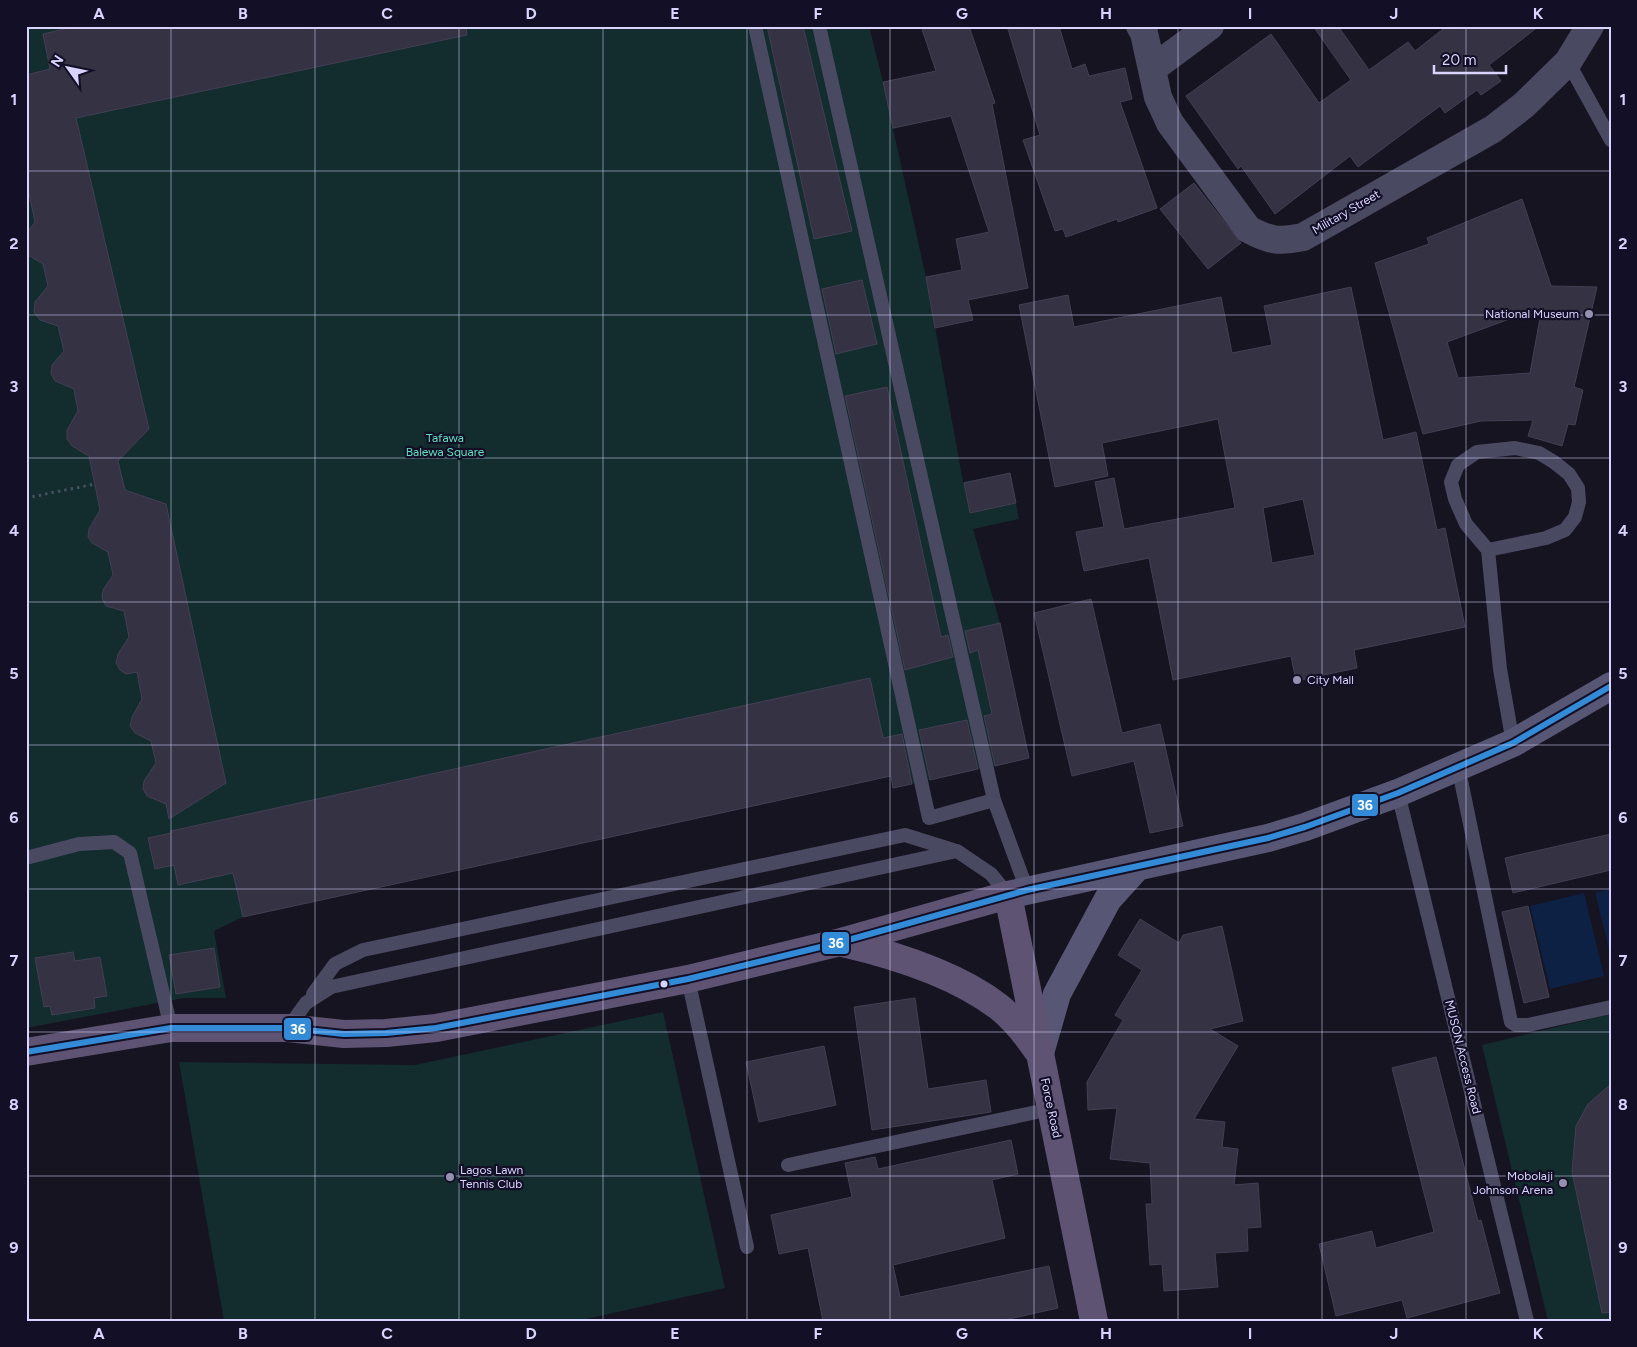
<svg xmlns="http://www.w3.org/2000/svg" width="1637" height="1347" viewBox="0 0 1637 1347" font-family="Figtree,sans-serif">
<style>
.green{fill:#132c2d}
.water{fill:#0d2144}
.building{fill:#343243;stroke:#433f54;fill-rule:evenodd}
.lines{fill:none;stroke-linecap:round;stroke-linejoin:round}
.path{stroke:#44505f;stroke-width:3;stroke-dasharray:2.5 4;stroke-linecap:butt}
.service{stroke:#4a4962;stroke-width:14}
.minor{stroke:#4a4962;stroke-width:28}
.secondary{stroke:#575674;stroke-width:28}
.primary{stroke:#5e5373;stroke-width:28}
.bus-1-casing{stroke:#130f26;stroke-width:10}
.bus-1{stroke:#338bd7;stroke-width:6}
.grid{fill:none;stroke:#d9d4ff;stroke-width:1;stroke-opacity:0.55}
.poi-dot{fill:#9591b1;stroke:#130f26;stroke-width:2}
.bus-dot{fill:#d9d4ff;stroke:#130f26;stroke-width:2}
.labels{text-anchor:middle;dominant-baseline:central;stroke-width:4.5;stroke-linejoin:round;paint-order:stroke}
.street-label{font-size:12px;fill:#d9d4ff;stroke:#130f26}
.poi-label{font-size:12px;fill:#d9d4ff;stroke:#130f26;text-anchor:end}
.park-label{font-size:12px;fill:#5fe0c0;stroke:#130f26}
.line-badge{stroke:#130f26;stroke-width:2}
.badge-label{font-size:14px;text-anchor:middle;font-weight:bold;fill:#fff}
.neatline{fill:none;stroke:#d9d4ff;stroke-width:2}
.grid-label{font-size:16px;text-anchor:middle;font-weight:bold;fill:#d9d4ff}
</style>
<rect width="100%" height="100%" fill="#161421"/>
<path class="green" d="M26,26H869L883,82L930,72L939,118L893,129L926,277L963,482L1010,473L1019,519L973,529L1000,623L1029,758L893,788L890,776L243,917L214,931L226,998H184L26,1028Z
M663,1012L725,1288L577,1321H224L179,1062L415,1065Z
M1611,1014V1321H1548L1482,1045Z"/>
<path class="water" d="M1611,889V957L1595,893Z
M1584,893L1604,976L1550,989L1530,906Z"/>
<path class="building" d="M77,26H466L467,35L76,118L149,429L118,461L125,490L166,504L226,783L169,819L166,804L147,796L143,789L144,781L156,763L151,741L135,733L130,726L132,717L142,699L137,672L126,674L120,670L116,663L118,654L129,637L124,611L106,606L102,598L103,590L113,575L108,552L92,543L88,537L89,529L100,510L89,456L72,446L67,439V430L78,411L74,389L55,381L51,374L52,365L64,351L58,326L40,320L34,312L35,302L48,286L43,264L26,254V234L35,222L29,193H26V75L50,69L43,34Z
M767,26H803L852,231L814,239Z
M921,26H969L995,103L992,104L1028,288L968,300L973,320L935,328L926,277L962,270L956,239L989,232L951,116L893,128L883,82L936,71Z
M1007,26H1059L1072,69L1085,64L1089,76L1125,68L1132,99L1120,102L1157,208L1118,222L1117,219L1066,237L1063,229L1055,231L1023,140L1040,135Z
M1313,26H1338L1369,70L1408,42L1415,51L1447,26H1539L1489,65L1501,81L1481,95L1477,90L1445,113L1440,106L1358,167L1350,156L1275,214L1241,166L1238,169L1186,96L1271,34L1319,103L1351,80Z
M1194,183L1241,243L1208,269L1160,209Z
M1522,199L1551,286L1597,287L1574,387L1583,390L1575,425L1568,424L1562,446L1528,436L1533,420L1481,421L1423,434L1375,263L1429,244L1427,238ZM1542,307L1530,373L1458,378L1447,342Z
M862,280L877,344L836,354L822,289Z
M1351,287L1383,440L1416,432L1437,530L1445,528L1465,627L1354,650L1357,668L1296,681L1291,656L1173,680L1149,558L1084,571L1076,532L1104,527L1095,482L1114,478L1124,529L1235,508L1218,419L1102,443L1108,476L1055,487L1019,305L1068,295L1074,327L1221,297L1232,353L1272,345L1264,306ZM1303,499L1315,555L1272,563L1263,508Z
M887,387L941,637L948,635L953,657L905,670L845,396Z
M1010,473L1016,503L970,513L964,483Z
M1091,599L1122,733L1160,724L1183,826L1150,833L1134,761L1072,776L1034,613Z
M1000,623L1029,758L995,766L984,716L992,714L978,650L970,653L965,631Z
M870,678L883,738L902,734L912,784L893,788L891,776L243,917L233,873L178,885L174,865L155,869L148,838L171,833V831Z
M967,720L978,769L930,780L919,730Z
M1611,834V870L1513,893L1505,858Z
M1528,906L1549,997L1524,1003L1502,912Z
M1140,919L1179,943L1183,935L1222,926L1243,1021L1210,1029L1238,1046L1194,1119L1225,1122L1222,1147L1238,1149L1234,1185L1258,1183L1261,1227L1247,1228L1248,1251L1215,1253L1218,1287L1164,1291L1162,1264L1150,1265L1146,1204H1152L1150,1163L1110,1159L1117,1108L1088,1110L1087,1082L1123,1020L1115,1015L1142,970L1118,955Z
M214,948L220,987L176,994L169,955Z
M73,952L75,961L100,957L107,996L94,998L95,1008L52,1015L50,1006L44,1007L35,958Z
M915,998L928,1089L986,1080L991,1112L872,1130L854,1007Z
M824,1046L836,1105L759,1122L746,1062Z
M1436,1057L1478,1221L1481,1220L1500,1293L1407,1318L1402,1300L1336,1316L1319,1244L1372,1231L1376,1248L1434,1232L1392,1068Z
M1611,1084V1312L1602,1313L1572,1172L1576,1126L1588,1104Z
M1011,1140L1018,1174L992,1180L1005,1238L893,1265L900,1297L1049,1266L1058,1308L1000,1321H823L808,1248L779,1254L771,1215L852,1197L845,1163L875,1157L878,1169Z"/>
<g class="lines">
<path class="path" d="M26,498L95,484"/>
<path class="service" d="M755,26L929,818L994,800L819,26
M1568,62L1611,140
M1488,550L1546,538L1565,530L1575,517L1579,502L1578,488L1569,474L1554,462L1539,453L1515,448L1477,452L1458,465L1451,482L1455,499L1466,524L1488,550L1500,669L1513,743
M1458,766L1511,1022L1516,1025H1528L1611,1007
M1398,793L1527,1321
M994,800L1027,890
M26,858L79,844L114,842L130,853L171,1028
M688,979L747,1247
M313,994L335,964L363,950L905,835L953,850
M288,1028L306,1003L331,987L957,851L991,874L1008,895
M788,1165L1051,1109"/>
<path class="minor" d="M1140,26L1144,33L1158,97L1170,123L1248,229C1270,241 1279,242 1303,237L1493,129L1524,105L1568,62L1590,26
M1152,69L1210,26"/>
<path class="secondary" d="M1008,895L1268,838L1305,827L1398,793L1513,743L1611,686
M1040,1053L1057,994L1108,899L1136,868"/>
<path class="primary" d="M843,943C895,955 956,974 999,1007C1014,1019 1026,1034 1037,1050
M26,1052L171,1028H288L344,1034L386,1033L436,1028L688,979L841,942L1008,895L1094,1321"/>
<g class="bus-1-casing">
<path id="bus-1" d="M26,1052L171,1028H288L344,1034L386,1033L436,1028L688,979L841,942L1027,890L1268,838L1305,827L1398,793L1513,743L1611,686"/>
</g>
<use href="#bus-1" class="bus-1"/>
</g>
<path class="grid" d="M171,26V1321M315,26V1321M459,26V1321M603,26V1321M747,26V1321M890,26V1321M1034,26V1321M1178,26V1321M1322,26V1321M1466,26V1321M26,171H1611M26,315H1611M26,458H1611M26,602H1611M26,745H1611M26,889H1611M26,1032H1611M26,1176H1611"/>
<g class="poi-dot">
<circle cx="1589" cy="314" r="5"/>
<circle cx="1297" cy="680" r="5"/>
<circle cx="450" cy="1177" r="5"/>
<circle cx="1563" cy="1183" r="5"/>
</g>
<circle class="bus-dot" cx="664" cy="984" r="4.5"/>
<g class="labels">
<g class="street-label">
<text transform="translate(1346 212) rotate(-30)">Military Street</text>
<text transform="translate(1463 1057) rotate(76)">MUSON Access Road</text>
<text transform="translate(1051 1108) rotate(78)">Force Road</text>
</g>
<g class="poi-label">
<text x="1579" y="314">National Museum</text>
<text x="1307" y="680" text-anchor="start">City Mall</text>
<text x="460" y="1170" text-anchor="start">Lagos Lawn<tspan x="460" dy="14">Tennis Club</tspan></text>
<text x="1553" y="1176">Mobolaji<tspan x="1553" dy="14">Johnson Arena</tspan></text>
</g>
<g class="park-label">
<text x="445" y="438">Tafawa<tspan x="445" dy="14">Balewa Square</tspan></text>
</g>
</g>
<g class="line-badge">
<rect x="1351" y="793" width="28" height="24" rx="5" fill="#338bd7"/>
<rect x="821" y="931" width="29" height="24" rx="5" fill="#338bd7"/>
<rect x="283" y="1017" width="29" height="24" rx="5" fill="#338bd7"/>
</g>
<g class="badge-label">
<text x="1365" y="810">36</text>
<text x="836" y="948">36</text>
<text x="298" y="1034">36</text>
</g>
<rect width="1637" height="1347" fill="none" stroke="#130f26" stroke-width="55"/>
<g transform="translate(68 68) rotate(303)" stroke="#130f26" stroke-width="4" paint-order="stroke">
<path d="M0-4L9 19L0 12L-9 19Z" fill="#d9d4ff"/>
<text y="-8" font-size="14" font-weight="bold" text-anchor="middle" fill="#d9d4ff">N</text>
</g>
<path d="M1434 65v8h72v-8" fill="none" stroke="#d9d4ff" stroke-width="2.5"/>
<text x="1442" y="65" font-size="15" fill="#d9d4ff" stroke="#130f26" stroke-width="4" paint-order="stroke">20 m</text>
<rect x="28" y="28" width="1582" height="1292" class="neatline"/>
<g class="grid-label">
<text x="99" y="19">A</text>
<text x="243" y="19">B</text>
<text x="387" y="19">C</text>
<text x="531" y="19">D</text>
<text x="675" y="19">E</text>
<text x="818" y="19">F</text>
<text x="962" y="19">G</text>
<text x="1106" y="19">H</text>
<text x="1250" y="19">I</text>
<text x="1394" y="19">J</text>
<text x="1538" y="19">K</text>
<text x="14" y="105">1</text>
<text x="1623" y="105">1</text>
<text x="14" y="249">2</text>
<text x="1623" y="249">2</text>
<text x="14" y="392">3</text>
<text x="1623" y="392">3</text>
<text x="14" y="536">4</text>
<text x="1623" y="536">4</text>
<text x="14" y="679">5</text>
<text x="1623" y="679">5</text>
<text x="14" y="823">6</text>
<text x="1623" y="823">6</text>
<text x="14" y="966">7</text>
<text x="1623" y="966">7</text>
<text x="14" y="1110">8</text>
<text x="1623" y="1110">8</text>
<text x="14" y="1253">9</text>
<text x="1623" y="1253">9</text>
<text x="99" y="1339">A</text>
<text x="243" y="1339">B</text>
<text x="387" y="1339">C</text>
<text x="531" y="1339">D</text>
<text x="675" y="1339">E</text>
<text x="818" y="1339">F</text>
<text x="962" y="1339">G</text>
<text x="1106" y="1339">H</text>
<text x="1250" y="1339">I</text>
<text x="1394" y="1339">J</text>
<text x="1538" y="1339">K</text>
</g>
</svg>
